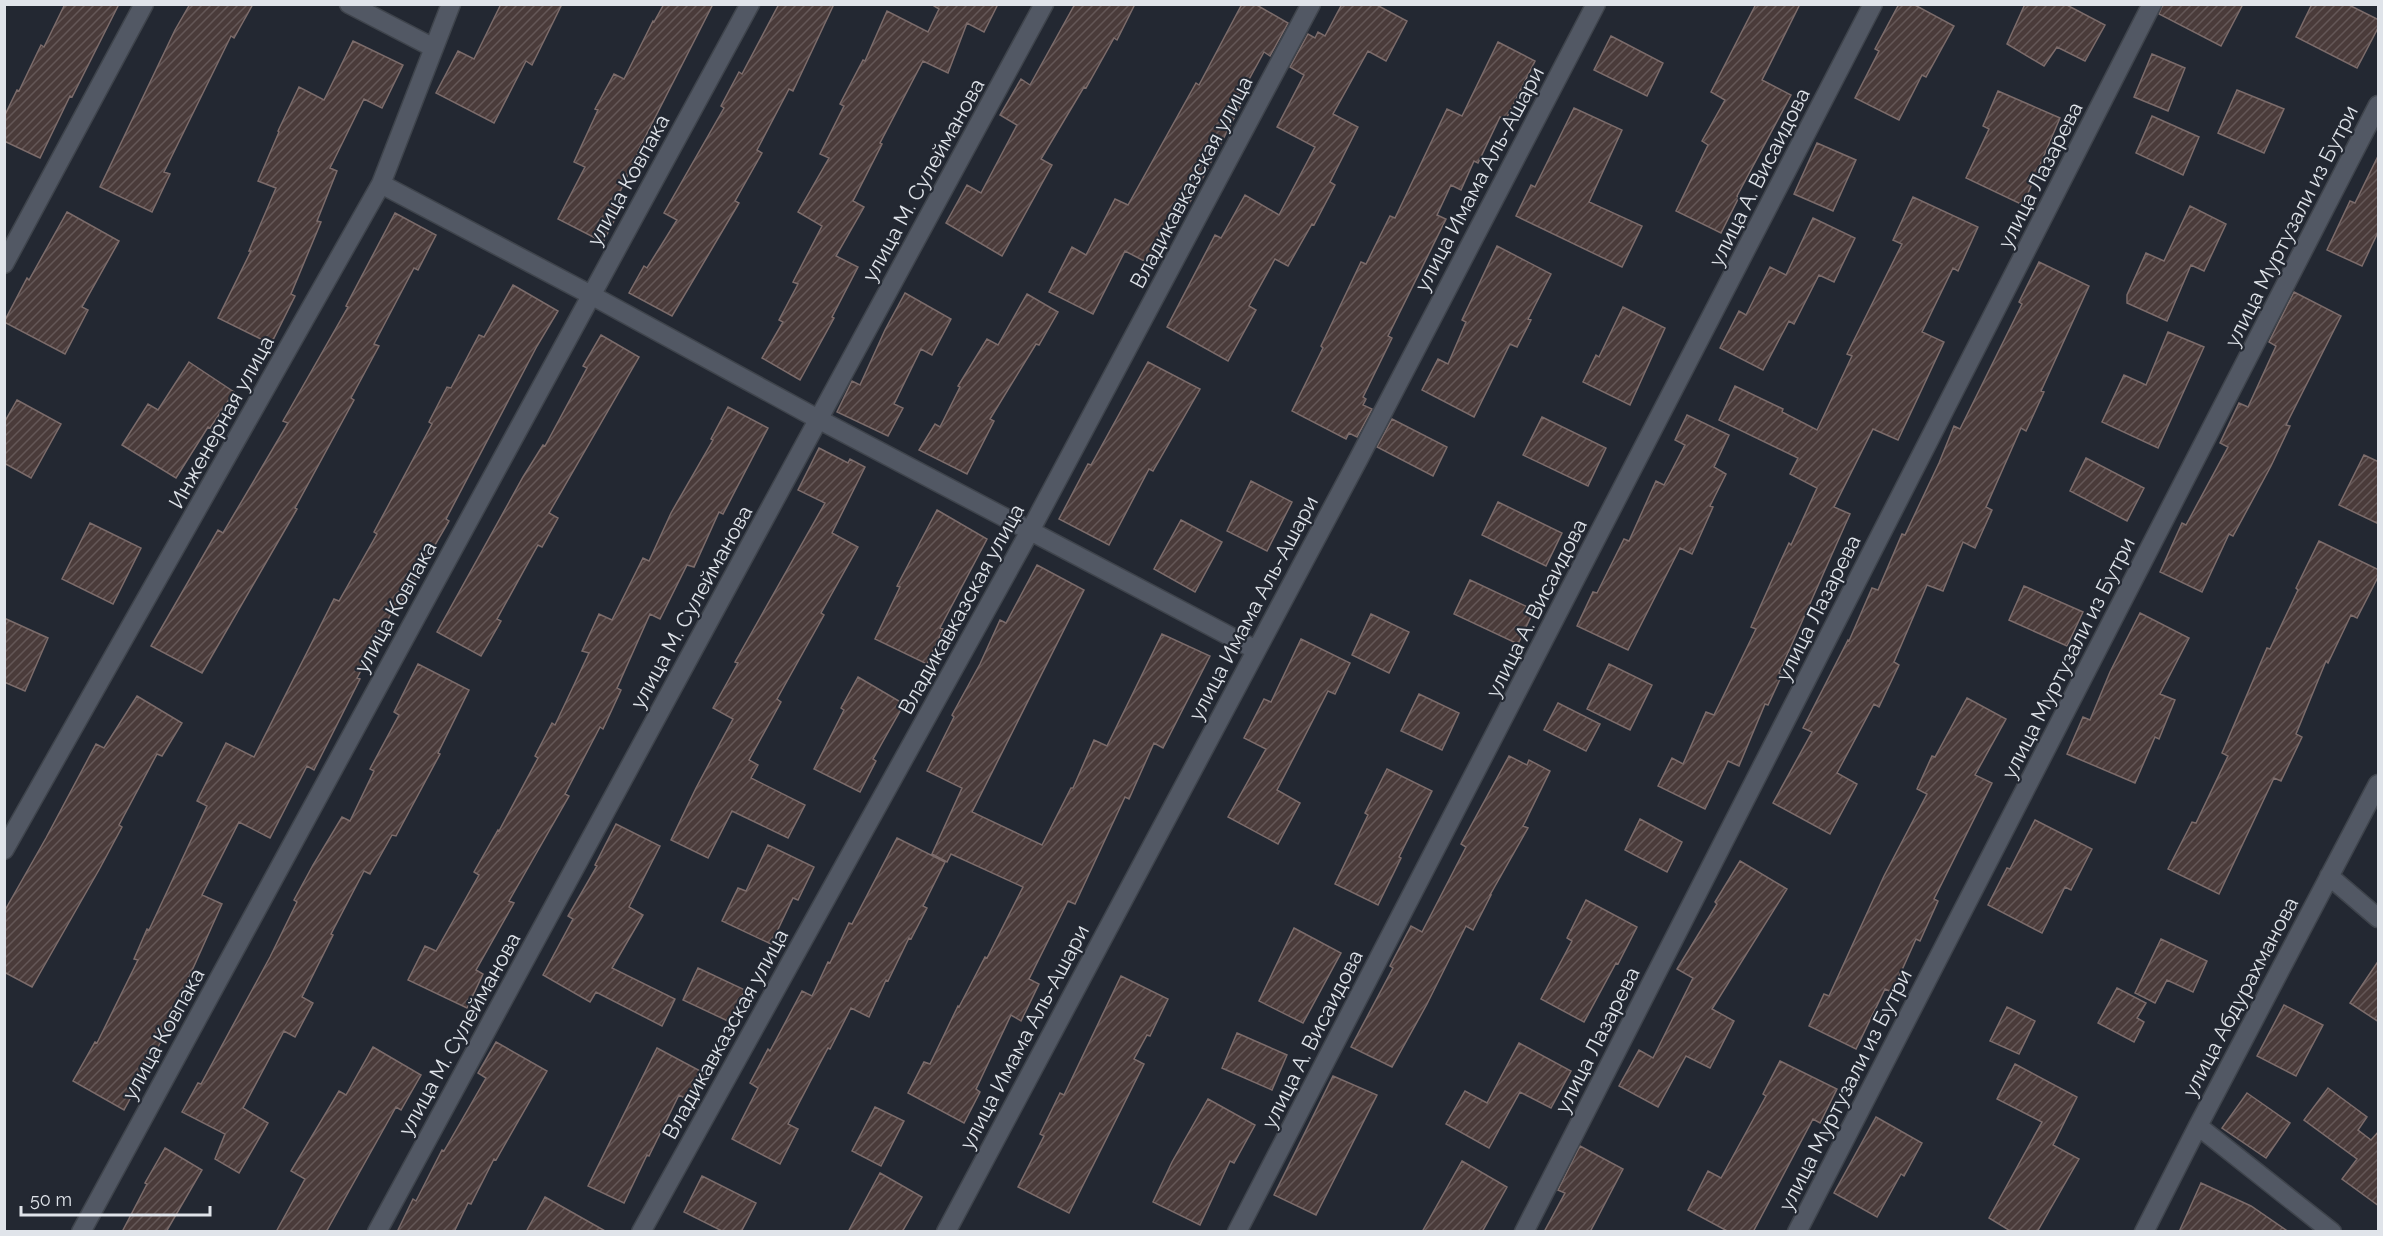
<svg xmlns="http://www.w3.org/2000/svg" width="2383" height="1236" viewBox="0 0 2383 1236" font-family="Raleway,sans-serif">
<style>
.building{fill:url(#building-hatch);stroke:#7c6c6b;stroke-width:1.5}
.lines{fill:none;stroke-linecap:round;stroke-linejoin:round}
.street-casing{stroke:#3f444c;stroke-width:21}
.street{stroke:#525864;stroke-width:18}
.labels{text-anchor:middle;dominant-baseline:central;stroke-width:4.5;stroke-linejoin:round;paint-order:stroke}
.street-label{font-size:21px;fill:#e0e4ea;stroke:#232832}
</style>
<defs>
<pattern id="building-hatch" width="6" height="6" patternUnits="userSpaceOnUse" patternTransform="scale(1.5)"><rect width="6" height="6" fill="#4a3b3a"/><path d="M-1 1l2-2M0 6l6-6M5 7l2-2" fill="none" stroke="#645757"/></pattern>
</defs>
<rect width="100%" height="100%" fill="#232832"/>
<path class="building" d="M65,4H119L72,97L70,96L40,158L4,141V117L17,90L19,91L41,45L44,47Z
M190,4H253L234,38L231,36L164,172L170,174L152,212L100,187L175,30Z
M501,4H562L532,65L526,61L494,123L436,93L458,51L474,59Z
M664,4H713L638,151H639L618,196L625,200L603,242L558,219L585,167L574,162L598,110L595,109L614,74L624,79L653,21L654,22Z
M779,4H834L793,91L789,89L757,150L762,153L735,201L739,203L672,316L629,293L644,266L647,268L677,220L664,213L724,108L721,106L739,72L742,74Z
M931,4H998L984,32L967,23L948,73L923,61L880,143L882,144L853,201L864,207L836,256L858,267L832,317L834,318L800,380L762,358L783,322L779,320L798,284L793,282L822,226L798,212L829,158L820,154L844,106L840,104L863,60L865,61L887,11L928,32L939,9Z
M1075,4H1135L1117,40L1114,38L1086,88L1084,87L1041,159L1052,165L1002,256L946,223L967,185L981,193L1017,125L1000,115L1021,79L1030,85Z
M1242,4H1255L1288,23L1270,56L1264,52L1235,105L1240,107L1189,204L1180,200L1148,263L1125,251L1093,314L1049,292L1072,247L1086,255L1115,199L1128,205L1196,83L1199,85Z
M1342,4H1375L1407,21L1386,61L1368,51L1333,114L1358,127L1330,182L1335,185L1314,225L1312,224L1288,266L1275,259L1249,306L1256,310L1228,361L1167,327L1215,235L1221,238L1245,195L1279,215L1315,147L1277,127L1304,75L1290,67L1308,34L1315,38L1318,32L1325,36Z
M1756,4H1800L1762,80L1791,95L1737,196L1739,197L1721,233L1676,211L1708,145L1702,141L1725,100L1711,92Z
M1899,4H1913L1954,26L1926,77L1922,75L1899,120L1855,98L1879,51L1875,49Z
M2025,4H2065L2105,25L2085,61L2057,47L2044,66L2007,44Z
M2163,4H2243L2221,46L2159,14Z
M2312,4H2347L2379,20V26L2357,68L2296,37Z
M1611,36L1663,63L1647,96L1594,70Z
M353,41L403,65L382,108L364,99L330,168L337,171L317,221L321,222L291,294L295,296L271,344L218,318L251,251H249L276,188L258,181L279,132L278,131L299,87L324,100Z
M1498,42L1535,61L1506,119L1500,117L1478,163L1474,161L1461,190L1451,185L1437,215L1446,219L1388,336L1392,338L1363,397L1366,399L1363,405L1372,409L1357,437L1349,433L1346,439L1292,411L1323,348L1321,346L1361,262L1366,264L1390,216L1395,218L1447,109L1462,116Z
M2152,54L2185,68L2168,111L2134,97Z
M2237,90L2284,109L2264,153L2218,133Z
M1998,91L2060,118L2023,205L1966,178L1989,129L1983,126Z
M1574,108L1622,130L1589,202L1642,226L1622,267L1516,216L1531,185L1535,187Z
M2152,116L2199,137L2183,175L2136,153Z
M1817,143L1856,160L1833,211L1794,194Z
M2379,154V230L2362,266L2327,250L2350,201L2355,203Z
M1913,197L1978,227L1958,271L1953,268L1922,332L1944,342L1898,440L1873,429L1834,507L1850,514L1779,673L1782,675L1768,705L1765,704L1739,766L1728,761L1705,809L1658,786L1672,758L1683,764L1706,712L1714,715L1756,629L1751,627L1777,569L1789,543L1791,545L1817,488L1790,474L1798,458L1719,420L1735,386L1783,409L1782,412L1817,430L1852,356L1847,354L1902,244L1893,240Z
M2190,206L2226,224L2204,271L2191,265L2167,321L2127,303V295L2146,253L2164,261Z
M67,212L119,241L82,307L88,310L65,354L4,322L27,278L29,280Z
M395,213L436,235L418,270L414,268L374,344L379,346L351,398L354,400L295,508L297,509L202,673L151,646L218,530L223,533L288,423L283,421L348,307L346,306Z
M1813,218L1855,238L1834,282L1819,275L1794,324L1789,321L1763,370L1720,348L1739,311L1746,315L1770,267L1786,275Z
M1497,246L1551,274L1528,319L1531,320L1517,347L1510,344L1474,417L1422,390L1438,359L1448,364L1466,322L1462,320Z
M2039,262L2089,286L2041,391L2044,392L2026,431L2021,428L1986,507L1992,510L1975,548L1963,542L1943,591L1927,585L1894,662L1899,665L1879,707L1874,704L1837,773L1857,784L1830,834L1773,803L1812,732L1803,728L1848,640L1849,641L1872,588L1878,590L1902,534L1905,535L1939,463L1954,426L1960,429L2022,304L2019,302Z
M513,285L558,311L537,346L446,519L449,521L396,612L393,610L357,678L360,679L314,770L307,766L270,838L239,822L202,895L222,904L176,1006L179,1008L124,1110L73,1081L95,1042L97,1043L138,960L134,959L147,929L149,930L207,806L197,801L226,743L254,757L334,599L339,601L377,534L374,532L432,424L429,422L447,387L451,388L479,335L484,337Z
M2294,292L2341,316L2286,425L2290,426L2271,466L2233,536L2229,534L2202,592L2160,572L2182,523L2186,525L2228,447L2220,443L2239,403L2248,407L2276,346L2269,342Z
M905,293L951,319L932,355L921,349L894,404L903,408L888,436L837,412L852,381L860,385L885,330Z
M1027,294L1058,312L1039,345L1036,344L990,419L994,421L967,474L919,450L935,424L940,427L960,387L958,386L987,339L998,345Z
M1623,307L1665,328L1630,405L1583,382L1596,355L1599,357Z
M2168,332L2204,347L2158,448L2102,422L2124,375L2146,385Z
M601,335L639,357L549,513L558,518L542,547L538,545L497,619L501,621L481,656L437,632L523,477L543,445L545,446L587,368L583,366Z
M189,362L234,392L210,428L208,427L176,478L122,445L148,404L158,410Z
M1148,362L1200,389L1153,471L1149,469L1109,545L1059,519L1088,464L1091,465Z
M17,400L61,424L31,478L4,463V423Z
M728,407L768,428L723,514L719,512L694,567L687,565L660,619L650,614L617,688L621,690L603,729L600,727L565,794L569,796L509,901L514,903L476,970L483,974L467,1008L408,980L425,946L436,951L479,875L474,872L498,830L499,831L538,758L535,756L552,723L555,725L589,653L582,651L599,614L612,620L643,558L649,561L671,513L713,440L711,439Z
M1687,415L1729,435L1714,467L1726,474L1710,506L1713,507L1692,554L1680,548L1628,650L1577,626L1593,592L1597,593L1624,539L1629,541L1656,481L1664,485L1685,445L1675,440Z
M1542,417L1606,448L1588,486L1523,455Z
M1392,419L1447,447L1433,476L1377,447Z
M819,448L848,463L850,459L865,467L832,533L858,547L821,613L824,615L777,699L781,702L749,760L758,765L751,778L805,805L788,838L732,811L708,858L671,840L696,788L733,719L713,708L738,663L735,662L825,503L798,490Z
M2364,455L2379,462V524L2339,505Z
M2086,458L2144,488L2127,521L2070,491Z
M1251,481L1292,502L1267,551L1227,531Z
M1498,502L1562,533L1546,566L1482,535Z
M937,510L987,539L940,628L943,629L927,664L875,639L900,587L897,586Z
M1181,520L1222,542L1195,592L1154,569Z
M90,523L141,548L113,604L62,579Z
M2319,541L2379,570V575L2357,618L2351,615L2328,663L2326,661L2296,734L2302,737L2281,781L2274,778L2219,894L2168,869L2192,822L2196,823L2228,756L2222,753L2267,648L2270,649L2298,590L2296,588Z
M1037,565L1084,590L972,812L1042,845L1071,788H1073L1094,740L1107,746L1162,634L1210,656L1163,748L1154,743L1129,799L1125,797L1075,904L1068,901L1029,979L1039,984L1021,1021L1011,1015L976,1089L980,1092L964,1123L908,1093L924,1062L930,1064L958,1006L959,1007L985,957L987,958L1023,887L951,854L947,862L932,854L962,788L927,771L954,717L952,715L980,664L1000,620L1006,623Z
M1470,580L1534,610L1518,644L1454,614Z
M2024,586L2083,612L2067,646L2009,620Z
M2140,613L2189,638L2160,694L2175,700L2159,739L2155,737L2135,783L2067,754L2083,717L2090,720L2110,672Z
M1371,614L1409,632L1389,673L1352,655Z
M4,618L48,638L25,691L4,682Z
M1301,639L1350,663L1335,694L1328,691L1277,790L1300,803L1278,844L1228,817L1266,749L1244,738L1264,699L1271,702Z
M418,664L469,690L438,753L440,754L396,836L392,835L370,874L364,871L331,934L333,935L302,997L313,1003L295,1037L284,1031L243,1108L268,1123L239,1173L215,1159L225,1134L182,1112L198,1083L201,1084L270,957L297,902L294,900L313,865L342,817L350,821L374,771L370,769L399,715L394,712Z
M1609,664L1652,685L1630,730L1587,709Z
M858,677L904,704L873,759L876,761L860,792L814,769L844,710L841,708Z
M1419,694L1459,713L1442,750L1401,731Z
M137,696L182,723L162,756L157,754L119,825L122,827L100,868L32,987L4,972V912L46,838L96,744L104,748Z
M1967,698L2006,719L1975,775L1992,783L1934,899L1938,901L1920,941L1916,939L1892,992L1885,989L1856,1049L1809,1026L1824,994L1829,996L1884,876L1927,794L1917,789L1932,756L1935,757Z
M1558,703L1600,724L1586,751L1544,730Z
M1509,756L1527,765L1529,760L1550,771L1523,826L1528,828L1490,895H1491L1473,930L1466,926L1427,1004L1392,1067L1351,1047L1393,968L1390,966L1411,926L1422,932L1466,847L1461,844Z
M1387,769L1432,791L1399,857L1401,858L1378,905L1335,884L1368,815L1365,813Z
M1640,819L1682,842L1667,872L1625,850Z
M2035,820L2092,849L2071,890L2065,887L2042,933L1988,905L2007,868L2010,869Z
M616,824L660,846L629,907L643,915L612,968L675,999L662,1026L596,992L590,1002L543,975L573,919L568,916L597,866L595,865Z
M897,838L945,862L923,906L927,908L911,939L909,938L888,981L886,980L869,1017L851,1008L830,1049L828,1048L788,1124L798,1129L780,1164L732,1139L758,1088L750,1083L768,1049L770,1051L802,991L812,996L828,962L830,963L849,923L852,924Z
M768,845L814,867L798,900L793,898L771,944L722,921L738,888L746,891Z
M1740,861L1787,889L1712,1009L1734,1021L1710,1068L1686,1056L1658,1107L1619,1086L1639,1050L1653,1058L1693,978L1677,969L1717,904L1715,902Z
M1586,900L1637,927L1618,964L1616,963L1584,1022L1541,999L1572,941L1567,938Z
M1294,928L1341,953L1303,1023L1259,1001Z
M2161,939L2207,961L2193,992L2167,980L2155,1003L2135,993Z
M2379,960V1022L2350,1003Z
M698,968L745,990L730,1022L683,1000Z
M1121,976L1168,999L1150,1036L1147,1035L1134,1059L1144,1064L1069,1213L1018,1187L1044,1136L1040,1134L1060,1093L1064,1095Z
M2117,988L2146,1003L2137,1018L2144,1022L2134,1042L2098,1023Z
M2284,1005L2323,1025L2296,1076L2257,1056Z
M2007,1007L2035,1021L2019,1054L1990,1041Z
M1237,1033L1287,1055L1272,1090L1222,1068Z
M496,1042L547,1071L496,1160L494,1159L471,1204L468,1203L454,1232H397L413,1199L416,1201L442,1150L444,1151L486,1078L478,1073Z
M1519,1043L1571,1071L1551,1108L1520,1092L1489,1148L1446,1124L1465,1091L1487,1103Z
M373,1047L421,1075L401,1110L396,1107L326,1232H276L305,1179L291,1171L339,1091L346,1095Z
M657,1048L704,1073L689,1100L679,1095L649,1156L647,1155L624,1203L588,1186Z
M1780,1061L1837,1089L1820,1123L1813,1119L1753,1232H1729L1688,1210L1708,1171L1721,1178L1766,1096L1763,1094Z
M2015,1064L2077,1097L2053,1145L2079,1159L2037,1232H2012L1989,1218L2042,1122L1997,1099Z
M1333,1076L1377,1095L1316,1215L1274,1195Z
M2328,1088L2367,1117L2358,1130L2371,1140L2379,1131V1206L2342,1179L2357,1159L2304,1120Z
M2247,1093L2290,1123L2266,1158L2222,1128Z
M1208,1099L1255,1125L1234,1163L1230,1161L1200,1225L1153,1202L1172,1162Z
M875,1107L904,1121L881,1166L852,1151Z
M1876,1117L1922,1143L1904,1176L1901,1174L1877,1217L1834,1193Z
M1580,1146L1623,1169L1590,1232H1544L1565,1193L1558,1190Z
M165,1148L202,1170L166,1232H122L147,1184L145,1183Z
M1462,1161L1507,1187L1482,1232H1422Z
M880,1173L922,1197L902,1232H848Z
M702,1176L756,1203L741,1232H724L684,1212Z
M2201,1183L2251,1206L2289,1232H2179Z
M545,1197L607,1232H526Z"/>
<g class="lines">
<g class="street-casing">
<path id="street" d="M349,4L434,48
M381,184L591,295L818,419L1256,650
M4,264L144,4
M4,850L381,184L451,4
M2329,876L2378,918
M2198,1126L2332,1232
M81,1232L750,4
M377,1232L1044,4
M641,1232L1030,531L1311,4
M946,1232L1359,458L1596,4
M1237,1232L1873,4
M1524,1232L2152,4
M1797,1232L2378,105
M2144,1232L2198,1126L2378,784"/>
</g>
<use href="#street" class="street"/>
</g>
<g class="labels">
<g class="street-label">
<text transform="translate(2040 175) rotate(-63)">улица Лазарева</text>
<text transform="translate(1759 177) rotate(-63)">улица А. Висаидова</text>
<text transform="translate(1479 179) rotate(-62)">улица Имама Аль-Ашари</text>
<text transform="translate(628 180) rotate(-61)">улица Ковпака</text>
<text transform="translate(923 180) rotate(-61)">улица М. Сулейманова</text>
<text transform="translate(1191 182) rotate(-62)">Владикавказская улица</text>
<text transform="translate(2291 226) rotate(-63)">улица Муртузали из Бутри</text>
<text transform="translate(221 422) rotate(-61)">Инженерная улица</text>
<text transform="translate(395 607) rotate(-61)">улица Ковпака</text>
<text transform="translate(691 607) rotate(-61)">улица М. Сулейманова</text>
<text transform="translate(1253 608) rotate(-62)">улица Имама Аль-Ашари</text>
<text transform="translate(1536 608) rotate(-63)">улица А. Висаидова</text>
<text transform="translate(1818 608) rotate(-63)">улица Лазарева</text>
<text transform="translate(961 609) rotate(-61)">Владикавказская улица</text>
<text transform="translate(2068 658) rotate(-63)">улица Муртузали из Бутри</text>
<text transform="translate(2240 997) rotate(-62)">улица Абдурахманова</text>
<text transform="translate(163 1034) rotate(-61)">улица Ковпака</text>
<text transform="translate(459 1034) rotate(-61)">улица М. Сулейманова</text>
<text transform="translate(725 1034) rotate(-61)">Владикавказская улица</text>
<text transform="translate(1024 1037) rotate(-62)">улица Имама Аль-Ашари</text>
<text transform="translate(1312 1039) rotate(-63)">улица А. Висаидова</text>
<text transform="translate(1597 1040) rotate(-63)">улица Лазарева</text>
<text transform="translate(1845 1090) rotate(-63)">улица Муртузали из Бутри</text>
</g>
</g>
<rect width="2383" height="1236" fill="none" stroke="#e0e4ea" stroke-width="12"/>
<path d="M21 1206v9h189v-9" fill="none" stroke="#e0e4ea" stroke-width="3"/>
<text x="30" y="1206" font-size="18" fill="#e0e4ea" stroke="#232832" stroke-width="4.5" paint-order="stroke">50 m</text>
</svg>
